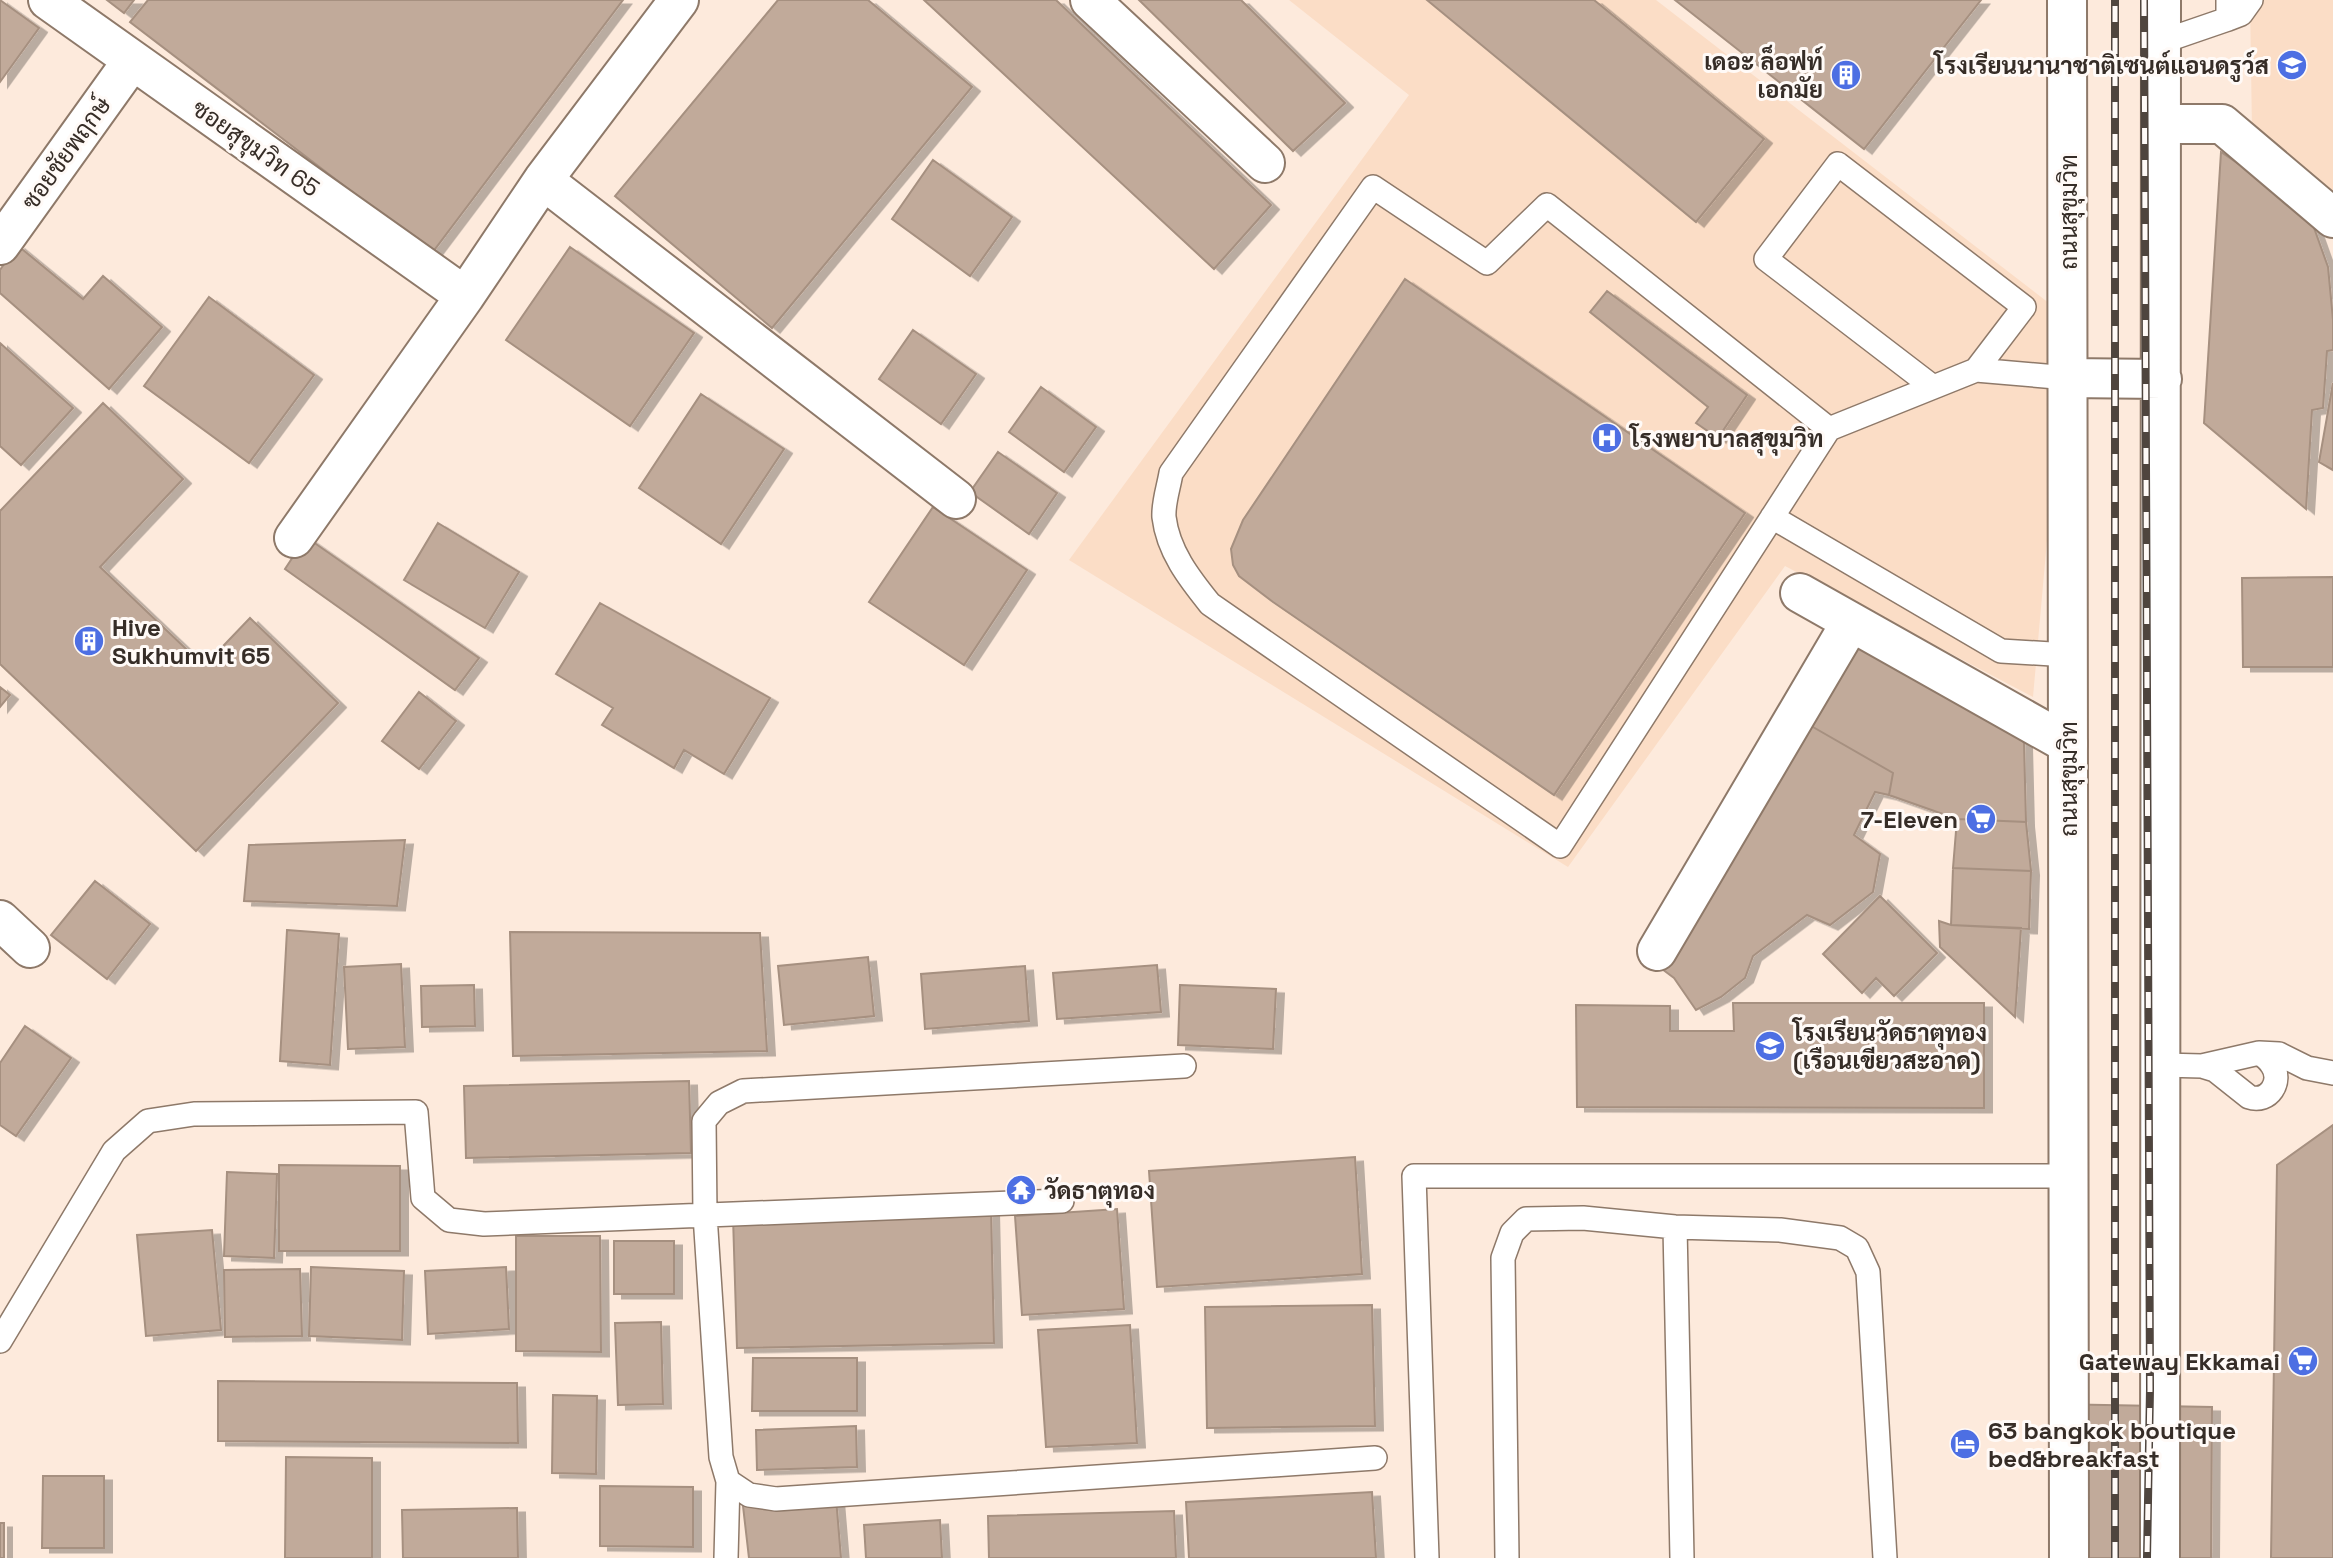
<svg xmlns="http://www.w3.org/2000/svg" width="2333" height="1558" viewBox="0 0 2333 1558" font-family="'Space Grotesk',Sarabun,sans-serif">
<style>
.built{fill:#fbddc6}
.building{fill:#c1aa9a;stroke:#a69080;stroke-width:2;filter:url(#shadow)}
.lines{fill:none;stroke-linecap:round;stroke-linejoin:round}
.service-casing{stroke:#8e7969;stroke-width:26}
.minor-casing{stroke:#8e7969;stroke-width:42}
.primary-casing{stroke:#8e7969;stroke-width:42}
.service{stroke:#fff;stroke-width:23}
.minor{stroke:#fff;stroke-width:38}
.primary{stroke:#fff;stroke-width:38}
.rail-casing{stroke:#4f453e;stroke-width:8}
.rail{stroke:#fffaf7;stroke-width:5;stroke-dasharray:16;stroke-linecap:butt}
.labels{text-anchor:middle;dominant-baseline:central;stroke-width:6;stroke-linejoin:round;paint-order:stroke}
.poi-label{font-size:24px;font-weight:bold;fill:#362d27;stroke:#fffaf7;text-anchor:start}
.street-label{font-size:24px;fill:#362d27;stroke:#fffaf7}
</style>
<defs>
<filter id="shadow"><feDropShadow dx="8" dy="4.5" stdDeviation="0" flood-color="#0004"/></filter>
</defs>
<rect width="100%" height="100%" fill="#fdeadc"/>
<path class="built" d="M1289,0H1656L2067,317L2033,697L1785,566L1568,867L1069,560L1409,95Z
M2250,0H2333V194L2252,131Z"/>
<path class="building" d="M0,0L39,28L0,82Z
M107,0H134L124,13Z
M148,0H623L432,253L130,22Z
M778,0H868L972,87L772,328L615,196Z
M924,0H1056L1271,205L1214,269Z
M1139,0H1241L1345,103L1293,151Z
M1427,0H1594L1764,139L1696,222Z
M1675,0H1981L1864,149Z
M2221,152L2308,211L2328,267L2333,320V350L2327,351L2323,408L2312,410L2306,509L2204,423Z
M933,160L1012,217L970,276L892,219Z
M17,245L83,299L103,276L162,327L109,389L0,293V270Z
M570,247L694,333L630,426L506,340Z
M1405,279L1745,513L1554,795L1273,602L1239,576L1233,565L1231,549L1243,520Z
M1607,291L1747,395L1718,438L1696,423L1708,407L1590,312Z
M209,297L314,375L249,463L144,386Z
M913,330L976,374L941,424L879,379Z
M0,343L73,408L21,465L0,446Z
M2333,383V470L2319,462Z
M1041,387L1096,427L1064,472L1009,432Z
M701,394L784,449L721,544L639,488Z
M103,403L183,479L100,567L204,666L250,618L338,703L196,851L0,664V511Z
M998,452L1057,493L1029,534L970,492Z
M933,507L1027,570L964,665L869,602Z
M438,523L519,572L485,628L404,580Z
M306,537L479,658L455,690L285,569Z
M2333,577V667H2243L2242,578Z
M600,603L770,698L724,774L684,750L674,768L602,725L613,708L556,674Z
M1859,635L2011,721L2024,743L2026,822L1957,819L1889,795L1893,773L1806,723Z
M0,687L10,695L0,707Z
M419,692L456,721L419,769L382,741Z
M1806,723L1893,773L1889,795L1875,792L1854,835L1880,854L1873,892L1830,925L1807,915L1753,956L1745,978L1721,997L1696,1010L1674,978L1658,966Z
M1957,819L2026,822L2031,871L1953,868Z
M405,840L397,906L244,901L249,845Z
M1953,868L2031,871L2029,929L1951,925Z
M95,881L150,924L107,979L51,935Z
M1880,896L1937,953L1894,996L1876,978L1862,993L1823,954Z
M1939,921L1951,925L2021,928L2015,1017L1940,947Z
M287,930L339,934L330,1065L280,1061Z
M510,932L760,933L767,1051L513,1056Z
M868,957L874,1016L784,1025L778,966Z
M401,964L405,1047L348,1049L344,967Z
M1157,965L1161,1012L1057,1019L1053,973Z
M1025,966L1029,1021L925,1029L921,974Z
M474,985L475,1026L422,1027L421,986Z
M1180,985L1276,989L1273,1049L1178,1045Z
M1733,1003H1984V1108L1577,1107L1576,1005L1670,1006V1031H1734Z
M25,1026L71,1058L16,1136L0,1125V1063Z
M689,1081L691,1153L466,1158L464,1086Z
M2333,1125V1558H2271L2277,1165Z
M1355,1157L1362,1274L1157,1287L1149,1171Z
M279,1165L400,1166V1251H279Z
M227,1172L277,1174L274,1258L224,1256Z
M991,1208L994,1343L737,1348L733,1217Z
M1117,1209L1124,1309L1022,1315L1015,1216Z
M212,1230L221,1330L146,1336L137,1235Z
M516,1236H600L601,1352L516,1351Z
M614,1241H674V1294H614Z
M311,1267L404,1271L402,1340L309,1336Z
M506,1267L509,1329L428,1334L425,1271Z
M300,1269L302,1336L225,1337L224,1270Z
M1372,1305L1375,1426L1207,1428L1205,1307Z
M661,1322L663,1404L618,1405L615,1323Z
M1130,1325L1137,1443L1046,1447L1038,1330Z
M753,1358H857V1411H752Z
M218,1381L517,1383L518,1443L218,1441Z
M553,1395L597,1396L596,1474L552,1473Z
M2051,1404L2212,1407L2211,1558H2050Z
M856,1426L857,1467L757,1470L756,1430Z
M286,1457L372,1458V1558H285Z
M43,1476H104V1548H42Z
M600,1486L693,1487V1547L600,1546Z
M1372,1492L1376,1558H1189L1186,1502Z
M836,1498L841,1558H749L743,1506Z
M517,1508L518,1558H403L402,1510Z
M1174,1511L1176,1558H989L988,1516Z
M940,1520L942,1558H866L864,1525Z
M0,1523H4V1558H0Z"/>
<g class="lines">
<g class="service-casing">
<path id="service" d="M2228,19L2241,14L2251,0
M2161,42L2228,19V0
M1373,187L1487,263L1547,205L1829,429L1560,846L1210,604C1189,578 1168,551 1164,517C1163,503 1169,486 1171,473Z
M1933,387L1766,259L1838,164L2024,307L1976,370
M1829,429L1976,370L2068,378
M1772,517L2001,651L2068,655
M2162,1065L2202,1066L2259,1053L2279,1054L2307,1068L2333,1073
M1184,1066L743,1091L719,1103L704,1121L705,1215L721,1457L728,1481L749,1495L776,1499L1375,1458
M2202,1066L2215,1070L2249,1097C2269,1104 2283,1081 2272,1065C2269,1060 2264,1056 2259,1053
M1675,1227L1682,1558
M0,1341L114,1151L148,1121L194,1114L416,1112L423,1198L449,1220L484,1224L1062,1201
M726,1558L728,1481
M1427,1558L1414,1176H2068
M1507,1558L1503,1258L1512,1233L1526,1219L1583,1218L1675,1227L1780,1230L1840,1238L1857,1248L1868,1272L1885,1558"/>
</g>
<g class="minor-casing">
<path id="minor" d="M48,0L465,296L543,180L679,0
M1090,0L1265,163
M2162,124H2222L2333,218
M543,180L956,499
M0,245L132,61
M294,538L465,296
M1800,593L2068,744
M0,920L30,948
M1657,951L1851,622"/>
</g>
<g class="primary-casing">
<path id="primary" d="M2067,0L2069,1558
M2068,378L2162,379
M2160,1558L2161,0"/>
</g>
<use href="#service" class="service"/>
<use href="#minor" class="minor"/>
<use href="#primary" class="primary"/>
<g class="rail-casing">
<path id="rail" d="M2144,0L2150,1389L2147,1558
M2115,1558V0"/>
</g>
<use href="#rail" class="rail"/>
</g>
<defs>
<g id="school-disc" transform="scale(1.575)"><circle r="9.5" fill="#4d6fe3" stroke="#fffaf7"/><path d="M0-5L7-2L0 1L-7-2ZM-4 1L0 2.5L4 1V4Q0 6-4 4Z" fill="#fff"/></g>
<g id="building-disc" transform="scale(1.575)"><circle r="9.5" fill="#4d6fe3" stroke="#fffaf7"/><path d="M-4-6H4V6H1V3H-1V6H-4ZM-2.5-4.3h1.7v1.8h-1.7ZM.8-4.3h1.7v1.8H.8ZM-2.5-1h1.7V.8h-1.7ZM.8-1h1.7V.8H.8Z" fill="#fff"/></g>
<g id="hospital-disc" transform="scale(1.575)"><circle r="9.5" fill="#4d6fe3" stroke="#fffaf7"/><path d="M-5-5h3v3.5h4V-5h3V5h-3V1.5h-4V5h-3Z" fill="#fff"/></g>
<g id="supermarket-disc" transform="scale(1.575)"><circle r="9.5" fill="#4d6fe3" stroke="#fffaf7"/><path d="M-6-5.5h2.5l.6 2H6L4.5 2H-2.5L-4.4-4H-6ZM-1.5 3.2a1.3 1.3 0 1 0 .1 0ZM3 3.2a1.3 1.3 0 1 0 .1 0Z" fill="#fff"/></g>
<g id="temple-disc" transform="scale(1.575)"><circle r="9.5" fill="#4d6fe3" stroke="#fffaf7"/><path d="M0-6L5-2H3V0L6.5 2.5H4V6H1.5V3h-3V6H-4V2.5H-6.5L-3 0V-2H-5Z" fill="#fff"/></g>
<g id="hotel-disc" transform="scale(1.575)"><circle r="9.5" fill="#4d6fe3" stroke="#fffaf7"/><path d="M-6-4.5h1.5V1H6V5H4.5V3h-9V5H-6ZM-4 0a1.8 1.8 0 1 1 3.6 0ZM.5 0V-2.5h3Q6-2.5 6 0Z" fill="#fff"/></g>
</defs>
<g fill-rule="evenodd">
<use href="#school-disc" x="2292" y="65"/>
<use href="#building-disc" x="1846" y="75"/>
<use href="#hospital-disc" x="1607" y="438"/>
<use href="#building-disc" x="89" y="641"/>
<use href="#supermarket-disc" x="1981" y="819"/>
<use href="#school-disc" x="1770" y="1046"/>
<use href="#temple-disc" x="1021" y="1190"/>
<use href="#supermarket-disc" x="2303" y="1361"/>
<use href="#hotel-disc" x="1965" y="1444"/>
</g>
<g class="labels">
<g class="poi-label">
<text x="1823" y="61" text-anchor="end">เดอะ ล็อฟท์<tspan x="1823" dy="28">เอกมัย</tspan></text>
<text x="2269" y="65" text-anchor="end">โรงเรียนนานาชาติเซนต์แอนดรูว์ส</text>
<text x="1630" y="438">โรงพยาบาลสุขุมวิท</text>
<text x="112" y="627">Hive<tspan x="112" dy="28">Sukhumvit 65</tspan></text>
<text x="1958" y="819" text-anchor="end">7-Eleven</text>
<text x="1793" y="1032">โรงเรียนวัดธาตุทอง<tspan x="1793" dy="28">(เรือนเขียวสะอาด)</tspan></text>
<text x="1044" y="1190">วัดธาตุทอง</text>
<text x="2280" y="1361" text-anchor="end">Gateway Ekkamai</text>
<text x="1988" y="1430">63 bangkok boutique<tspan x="1988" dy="28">bed&amp;breakfast</tspan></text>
</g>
<g class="street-label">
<text transform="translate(256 148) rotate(35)">ซอยสุขุมวิท 65</text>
<text transform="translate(66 153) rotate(-54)">ซอยชัยพฤกษ์</text>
<text transform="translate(2068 212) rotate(-90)">ถนนสุขุมวิท</text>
<text transform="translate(2068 779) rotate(-90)">ถนนสุขุมวิท</text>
</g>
</g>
</svg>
